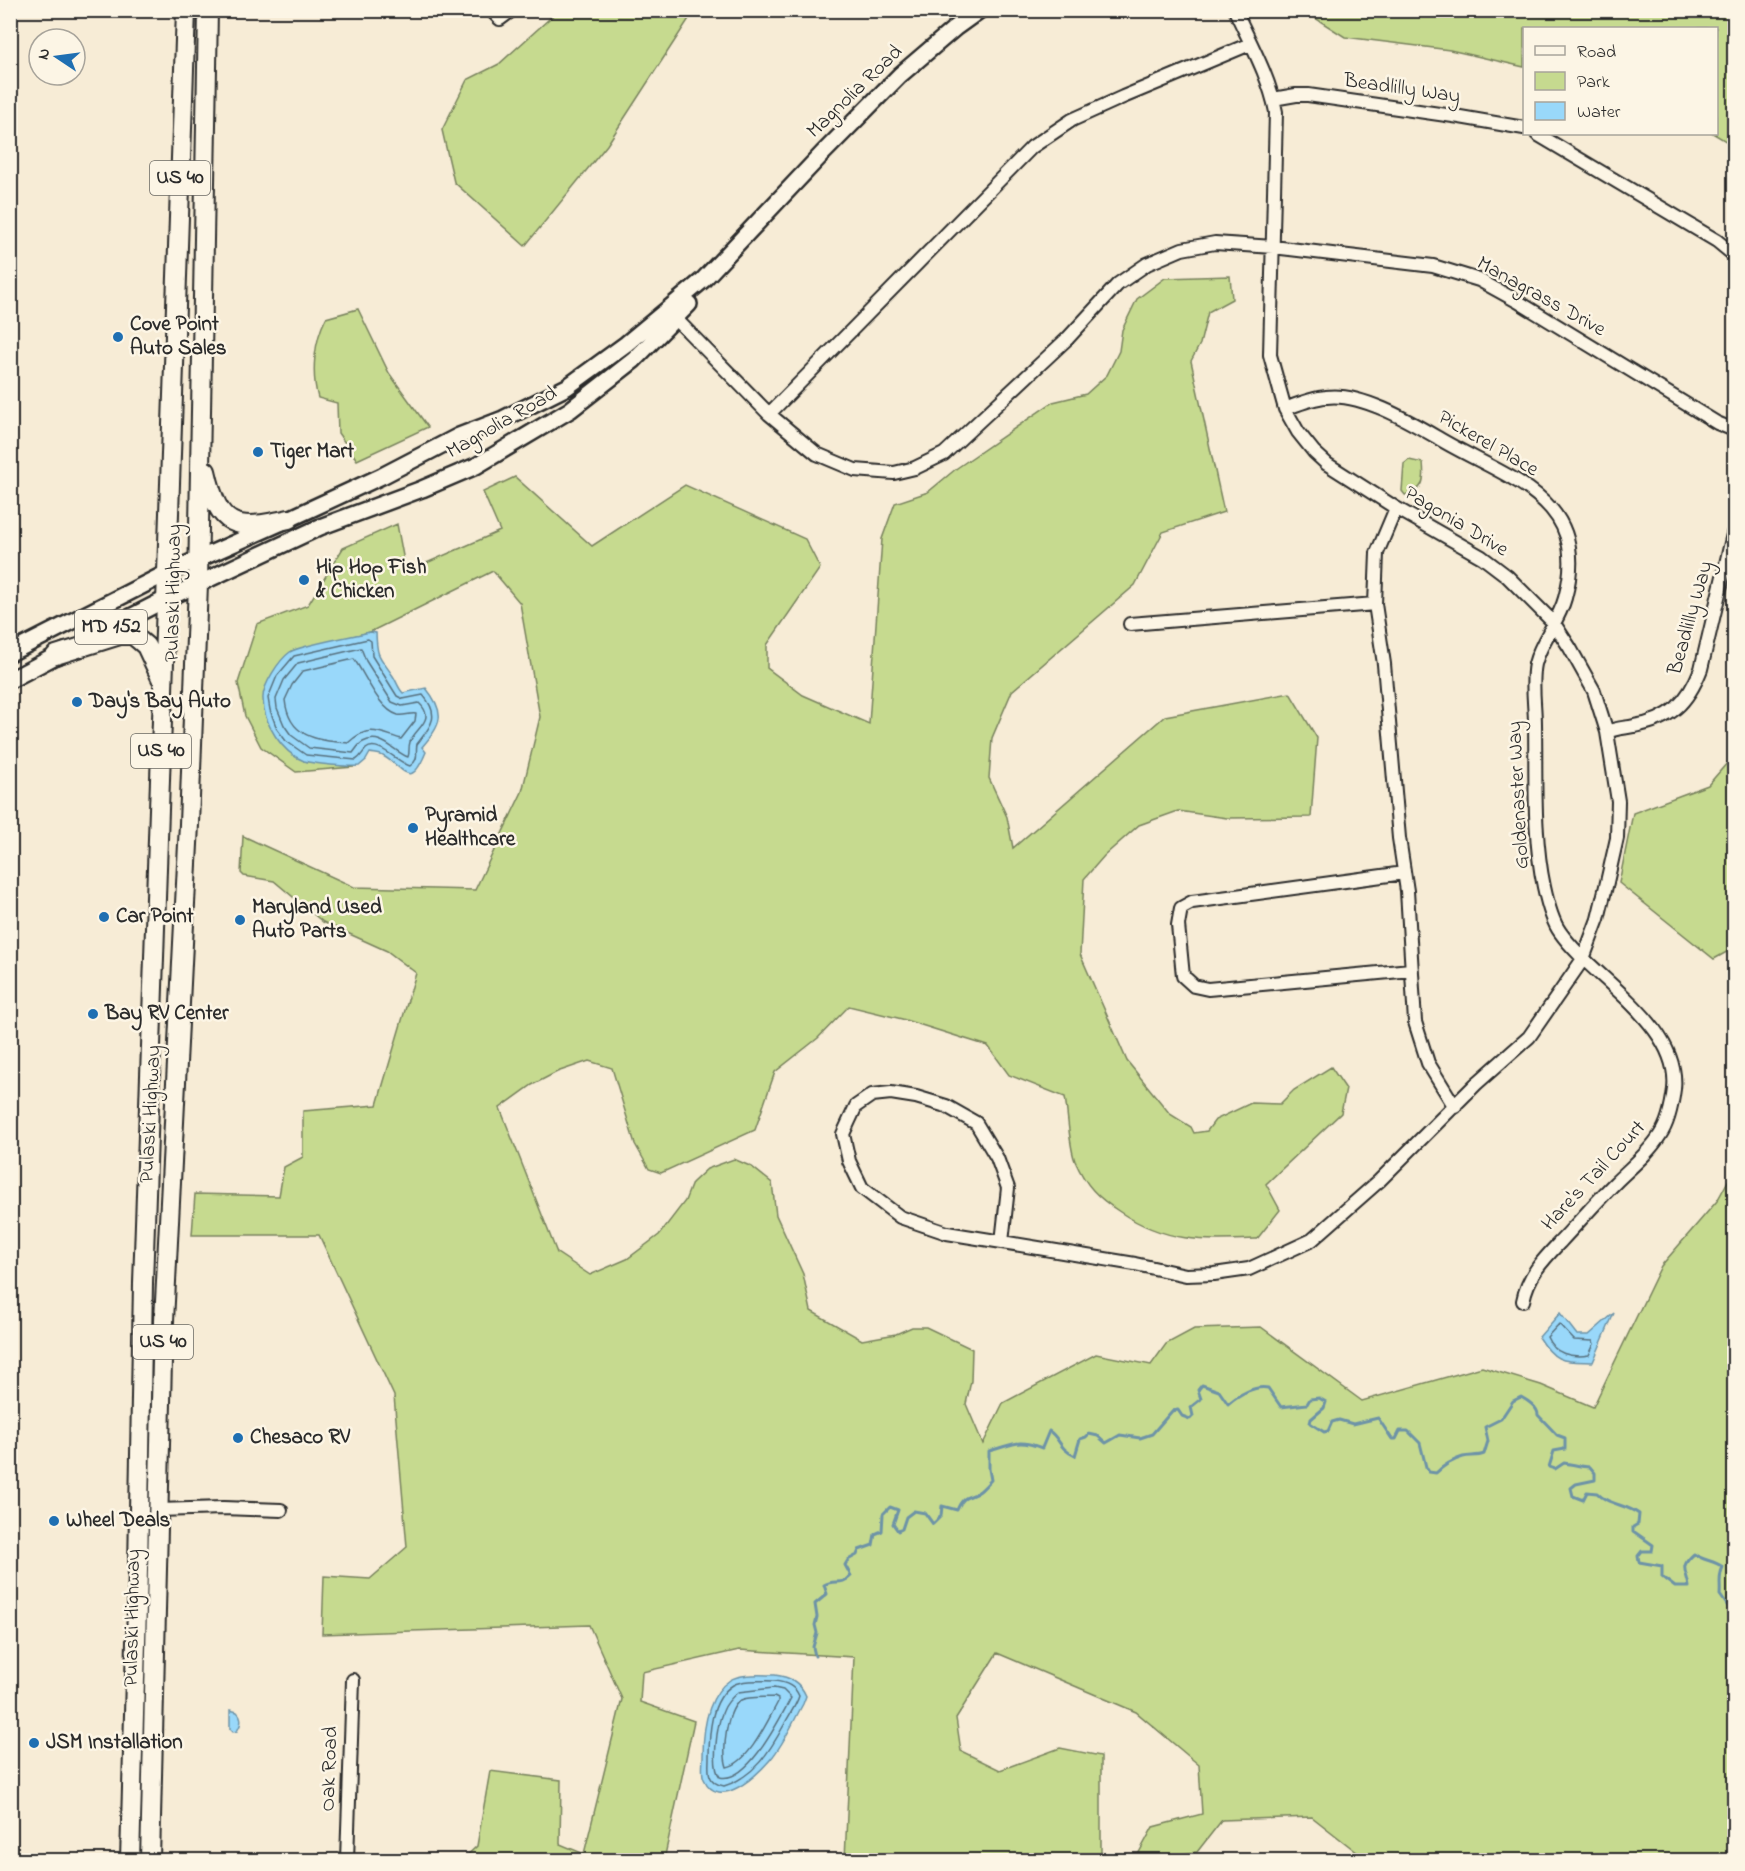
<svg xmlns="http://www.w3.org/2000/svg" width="1745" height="1871" viewBox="0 0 1745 1871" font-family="'Indie Flower',sans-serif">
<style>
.green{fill:#c6da8f;stroke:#78825d;stroke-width:1.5}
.water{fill:#99d8fa;stroke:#6d93a7;stroke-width:1.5}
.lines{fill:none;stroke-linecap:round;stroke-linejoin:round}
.shore{stroke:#57707e;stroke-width:1.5}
.stream{stroke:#6d93a7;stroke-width:3}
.minor-casing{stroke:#2b2b2b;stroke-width:16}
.major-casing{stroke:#2b2b2b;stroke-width:20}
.highway-casing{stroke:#2b2b2b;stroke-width:22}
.minor{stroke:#fcf5e5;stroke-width:12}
.major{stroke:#fcf5e5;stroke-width:15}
.highway{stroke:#fcf5e5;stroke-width:18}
.poi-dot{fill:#1f6fb2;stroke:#fcf5e5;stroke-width:2}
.labels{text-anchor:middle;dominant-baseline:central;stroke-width:5;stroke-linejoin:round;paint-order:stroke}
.shield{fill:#fcf5e5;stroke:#6a6863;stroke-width:1.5}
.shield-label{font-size:20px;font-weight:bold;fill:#2b2b2b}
.street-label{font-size:21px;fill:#2b2b2b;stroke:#fcf5e5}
.poi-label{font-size:21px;font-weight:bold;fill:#2b2b2b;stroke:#fcf5e5;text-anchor:start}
</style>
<rect width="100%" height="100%" fill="#f7ecd6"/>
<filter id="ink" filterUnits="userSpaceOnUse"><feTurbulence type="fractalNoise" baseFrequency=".0167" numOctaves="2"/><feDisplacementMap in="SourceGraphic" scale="12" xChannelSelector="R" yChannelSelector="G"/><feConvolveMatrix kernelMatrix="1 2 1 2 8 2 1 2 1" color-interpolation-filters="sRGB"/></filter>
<g filter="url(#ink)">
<path class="green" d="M558,11H694L607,145L525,246L454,182L442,130L467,80L499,64Z
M1304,11H1734V146L1714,134H1716V28H1524V67L1450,50L1345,37Z
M1230,276L1232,299L1208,312L1200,344L1191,361L1224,512L1163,532L1135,585L1012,691L992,738L989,778L1007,817L1013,848L1165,716L1290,693L1317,738L1311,817L1227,818L1178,811L1139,825L1104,856L1084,879L1080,954L1127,1061L1170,1114L1191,1127L1194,1133L1207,1131L1215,1120L1251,1103L1280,1104L1294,1090L1331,1067L1346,1089L1341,1113L1266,1184L1280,1210L1257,1239C1204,1241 1166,1243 1120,1212C1097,1197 1086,1186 1075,1161C1069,1146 1068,1114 1065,1097L1009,1075L988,1046L902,1019L849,1006L818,1038L775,1072L755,1130L661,1173L649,1169L635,1144L612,1068L589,1061L557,1072L532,1085L500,1108L557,1253L590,1275L627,1259L659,1235L685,1201L692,1183L707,1169L734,1159L752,1167L772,1183L776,1215L803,1274L811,1311L862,1340L896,1334L912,1327H926L972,1349L971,1381L966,1404L983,1444L1003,1403L1096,1354L1151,1365L1166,1344L1194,1329L1261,1327L1362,1401L1482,1367L1541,1385L1593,1407L1661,1266L1717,1201L1734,1170V1860H1367L1312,1817L1222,1820L1197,1852L1135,1860L1153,1827L1202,1814L1199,1765L1136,1712L997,1653L956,1718L961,1751L1000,1770L1060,1748L1101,1756V1860H845L854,1657L739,1650L642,1672L640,1702L694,1721L664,1860H462L477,1846L490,1771L561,1780L560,1844L584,1854L622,1699L589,1625L322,1634L324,1576L370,1579L407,1547L394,1396L319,1235H192L195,1194L279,1196L284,1167L303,1157V1111L377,1105L416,973L387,951L323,922L274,881L244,876L241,873L243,836L354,887L475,890L522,792L540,717L520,603L493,571L370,632L291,651L304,761L354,767L296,772L261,747L245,716L238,683L257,624L308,605L343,548L397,524L406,572L500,531L483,492L515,477L592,546L685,485L805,539L820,568L767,645V668L803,695L869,724L882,539L895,503L928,492L957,468L1053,402L1086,394L1107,375L1119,351L1122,330L1137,299L1165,278Z
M358,309L389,373L428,427L357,460L338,433L337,403L318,398C311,373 314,341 326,318Z
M1409,460L1423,463C1425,481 1424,490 1405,495L1402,491L1404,464Z
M1734,755V948L1714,959L1619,883L1633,813L1708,785Z"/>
<path class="water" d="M370,632L376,633C377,659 379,655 393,676C397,682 398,688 403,693L426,688C447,714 441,725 422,747L426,752C410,791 405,768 383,756C380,754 374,754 370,753L366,760L359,766C349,767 313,764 304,761C282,753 263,723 263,699C262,686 279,660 290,652C297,646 357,635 370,632Z
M1560,1313L1577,1335H1589L1614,1313L1593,1362C1563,1361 1556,1364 1539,1337Z
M775,1675C790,1677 800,1682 806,1696L803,1704C793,1722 784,1744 770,1760C757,1775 719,1812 704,1779C701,1773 703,1763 703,1756C703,1731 706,1696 730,1680C741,1673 762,1675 775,1675Z
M230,1710L237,1712C243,1718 241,1725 237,1731L233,1732L230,1729Z"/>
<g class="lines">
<path class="shore" d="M368,639L371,641L372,656L397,696L403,699L423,695C441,716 431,726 417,744C415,754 420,759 410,766C398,763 378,739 366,749C362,753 361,757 356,760L306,755L286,741L277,729L270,710L268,698L277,676L294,656Z
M361,648L366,661L392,702L402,706L419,703C437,720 415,728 410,742C408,748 410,752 408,757C394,752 381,732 363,742C359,744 356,749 353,753L309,748L291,735L284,725L277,708L276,699L284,680L298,663Z
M354,659C365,674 379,710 398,715C404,716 410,713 416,714L415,721L401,739C379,732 368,724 348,743C317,740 289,738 285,700L292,685L303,671Z
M1559,1324L1574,1340L1593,1341L1594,1344L1589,1355C1571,1358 1554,1354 1547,1337Z
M774,1681C785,1682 795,1686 799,1696C796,1706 789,1715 784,1725C770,1751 754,1777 724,1786C718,1785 712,1782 710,1776C708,1771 709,1763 709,1758C709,1735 710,1699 733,1685C744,1679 762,1681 774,1681Z
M774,1688L783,1690L791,1698C780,1718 748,1784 720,1777C711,1767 717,1724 723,1711C726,1703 732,1697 738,1692Z
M774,1697L778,1699V1702C768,1720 749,1763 727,1767C722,1752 726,1709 741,1700C749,1696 765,1698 774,1697Z"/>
<path class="stream" d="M815,1656L813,1647L817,1633L815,1625L817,1617L815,1604L827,1594L824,1585C834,1579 842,1586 851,1576L845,1565L848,1560L857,1555L859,1550L873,1545L875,1534L882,1531L883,1514L890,1507L898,1510L893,1524L898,1531L902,1529L906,1517L914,1511L925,1513L933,1524L941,1516L942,1506L957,1510C965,1492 969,1500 980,1491C984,1488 987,1484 991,1480L989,1469V1451C1013,1445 1017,1438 1042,1448L1049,1431C1060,1438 1058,1448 1075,1456L1080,1439L1086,1437L1089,1434L1098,1436L1106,1443L1120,1435L1140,1438L1152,1434L1172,1411L1178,1410L1182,1416L1190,1419L1193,1416L1191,1407L1201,1399L1198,1390L1202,1385L1219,1391L1228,1404C1238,1395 1255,1385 1268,1388L1281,1407L1307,1404L1310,1399L1319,1398L1326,1402L1324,1408L1311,1419L1310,1423L1324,1432L1328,1431L1332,1422L1339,1420L1353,1424L1378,1418L1392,1439H1396L1400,1431H1408L1420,1443L1426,1467L1429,1472L1436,1473C1444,1465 1453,1460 1463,1457C1470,1455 1477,1457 1484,1454L1488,1441L1485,1427L1501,1419L1513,1401L1521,1397C1528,1401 1538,1407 1538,1415L1557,1435L1565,1438V1449L1554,1451L1549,1467L1555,1469L1564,1463C1573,1464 1580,1467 1590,1467L1595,1473V1480L1576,1484L1571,1488L1573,1496L1583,1500L1587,1492L1597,1493C1608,1505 1626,1504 1639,1514L1638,1524L1633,1527V1531L1653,1545L1652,1551H1642L1638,1556L1639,1562L1662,1566V1577L1675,1587H1689C1687,1570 1678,1568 1694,1554C1704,1561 1713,1560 1723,1567C1718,1577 1721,1584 1720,1595L1734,1615"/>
<g class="minor-casing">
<path id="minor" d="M491,10L500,19L512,10
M1273,99L1296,95H1308L1460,117L1524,128
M1537,134L1717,241L1734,255
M675,318L769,414L817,454L855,470L894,473L915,468L944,454L1068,338L1118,284L1147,264L1182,249L1215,243L1273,247L1433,266L1479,280L1517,301L1717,423L1734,430
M1285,409C1298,404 1312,398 1326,397C1360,392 1409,421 1438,438C1506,479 1593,497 1565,598C1559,621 1541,640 1535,664C1531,683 1535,705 1535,724C1536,777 1533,836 1544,887C1547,901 1552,921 1560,932C1593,979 1681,1025 1674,1089C1672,1105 1669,1122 1660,1135C1648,1154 1630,1168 1615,1183C1596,1202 1579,1222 1561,1241C1543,1260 1528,1275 1523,1301
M769,414L1032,147L1072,120L1123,97L1250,44
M1396,508L1377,553L1375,604L1384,664L1399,838L1407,891L1415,1022L1428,1063L1455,1107
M1130,624L1375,604
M1607,732C1616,728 1625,728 1634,726C1671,720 1688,702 1701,669L1734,530
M1404,873L1192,902L1181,908L1178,925L1183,976L1194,986L1208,989L1411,970
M1002,1242L1008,1188L997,1158L976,1123L946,1106L916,1097L891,1093L872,1095L856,1106L843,1134L849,1161L862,1188L900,1217L947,1233L990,1240L1135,1264L1186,1275L1214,1274L1249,1269L1312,1240L1379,1181L1476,1084L1529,1037L1583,959L1598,919L1607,882L1617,838L1618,801L1607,732L1594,691L1570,648L1553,622L1507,576L1482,557L1396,508L1327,464L1314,452L1298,432L1285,409L1270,355L1276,112C1269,76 1250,43 1235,10
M158,1510L223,1508L281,1510
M347,1860L353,1680"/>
</g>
<g class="major-casing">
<path id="major" d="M86,640L166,599L320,527L422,489L476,466L570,410L634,360L689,304
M10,653L167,573L289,519L382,476L459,436L503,419L567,387L626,344L703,280L823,153L900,75L955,28L980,10
M10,680L65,651"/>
</g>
<g class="highway-casing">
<path id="highway" d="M206,471C219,529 235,531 289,519
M56,655L120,635H133L146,646L161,678
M130,1860L138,1569L143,1283L186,10
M150,1860L162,1361L189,824L198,584L208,10"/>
</g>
<use href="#minor" class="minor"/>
<use href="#major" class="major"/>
<use href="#highway" class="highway"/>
</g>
</g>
<g class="poi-dot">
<circle cx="118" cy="337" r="6"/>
<circle cx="258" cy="452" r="6"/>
<circle cx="304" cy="580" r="6"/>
<circle cx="77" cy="702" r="6"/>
<circle cx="413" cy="828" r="6"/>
<circle cx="104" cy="917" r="6"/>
<circle cx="240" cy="920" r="6"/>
<circle cx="93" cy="1014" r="6"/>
<circle cx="238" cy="1438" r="6"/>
<circle cx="54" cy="1521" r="6"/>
<circle cx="34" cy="1743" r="6"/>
</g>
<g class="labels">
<g class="shield">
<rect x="150" y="161" width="60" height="34" rx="4.5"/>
<rect x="75" y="610" width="72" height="34" rx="4.5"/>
<rect x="131" y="734" width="60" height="34" rx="4.5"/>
<rect x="133" y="1325" width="60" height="34" rx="4.5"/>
</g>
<g class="shield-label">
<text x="180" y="178">US 40</text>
<text x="111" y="627">MD 152</text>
<text x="161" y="751">US 40</text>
<text x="163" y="1342">US 40</text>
</g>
<g class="street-label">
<text transform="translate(1402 89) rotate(8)">Beadlilly Way</text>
<text transform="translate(855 92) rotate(-44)">Magnolia Road</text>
<text transform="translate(1541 297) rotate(29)">Managrass Drive</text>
<text transform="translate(502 423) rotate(-30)">Magnolia Road</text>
<text transform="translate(1488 444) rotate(30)">Pickerel Place</text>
<text transform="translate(1456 522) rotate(31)">Pagonia Drive</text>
<text transform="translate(174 593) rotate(-89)">Pulaski Highway</text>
<text transform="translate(1691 618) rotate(-74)">Beadlilly Way</text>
<text transform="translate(1519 795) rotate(-93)">Goldenaster Way</text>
<text transform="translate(151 1114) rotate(-87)">Pulaski Highway</text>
<text transform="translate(1594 1176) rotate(-47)">Hare's Tail Court</text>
<text transform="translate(133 1618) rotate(-89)">Pulaski Highway</text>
<text transform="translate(330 1769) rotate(-88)">Oak Road</text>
</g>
<g class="poi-label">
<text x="130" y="325">Cove Point<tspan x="130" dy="24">Auto Sales</tspan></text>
<text x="270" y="452">Tiger Mart</text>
<text x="316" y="568">Hip Hop Fish<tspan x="316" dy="24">&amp; Chicken</tspan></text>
<text x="89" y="702">Day's Bay Auto</text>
<text x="425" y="816">Pyramid<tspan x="425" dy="24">Healthcare</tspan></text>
<text x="252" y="908">Maryland Used<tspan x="252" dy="24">Auto Parts</tspan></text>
<text x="116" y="917">Car Point</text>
<text x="105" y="1014">Bay RV Center</text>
<text x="250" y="1438">Chesaco RV</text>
<text x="66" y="1521">Wheel Deals</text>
<text x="46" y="1743">JSM Installation</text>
</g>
</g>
<rect width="1745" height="1871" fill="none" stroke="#fcf5e5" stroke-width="36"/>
<rect x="18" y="18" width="1709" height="1835" fill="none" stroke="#2b2b2b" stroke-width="2" filter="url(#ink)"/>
<rect x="1523" y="27" width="195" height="108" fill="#fcf5e5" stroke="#a8a49b" stroke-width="1.5"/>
<rect x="1535" y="46" width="30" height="9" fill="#fcf5e5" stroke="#a8a49b" stroke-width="1.5"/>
<text x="1577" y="57" font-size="18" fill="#2b2b2b">Road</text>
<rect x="1535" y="72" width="30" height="18" fill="#c6da8f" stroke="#a8a49b" stroke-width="1.5"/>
<text x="1577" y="87" font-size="18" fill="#2b2b2b">Park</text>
<rect x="1535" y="102" width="30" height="18" fill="#99d8fa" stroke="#a8a49b" stroke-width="1.5"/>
<text x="1577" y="117" font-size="18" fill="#2b2b2b">Water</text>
<g transform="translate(57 57) rotate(283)"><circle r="28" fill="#fcf5e5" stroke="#a8a49b" stroke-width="1.5"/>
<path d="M0-4.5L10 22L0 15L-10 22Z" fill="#1f6fb2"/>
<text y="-9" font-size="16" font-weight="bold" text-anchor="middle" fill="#2b2b2b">N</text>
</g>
</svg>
